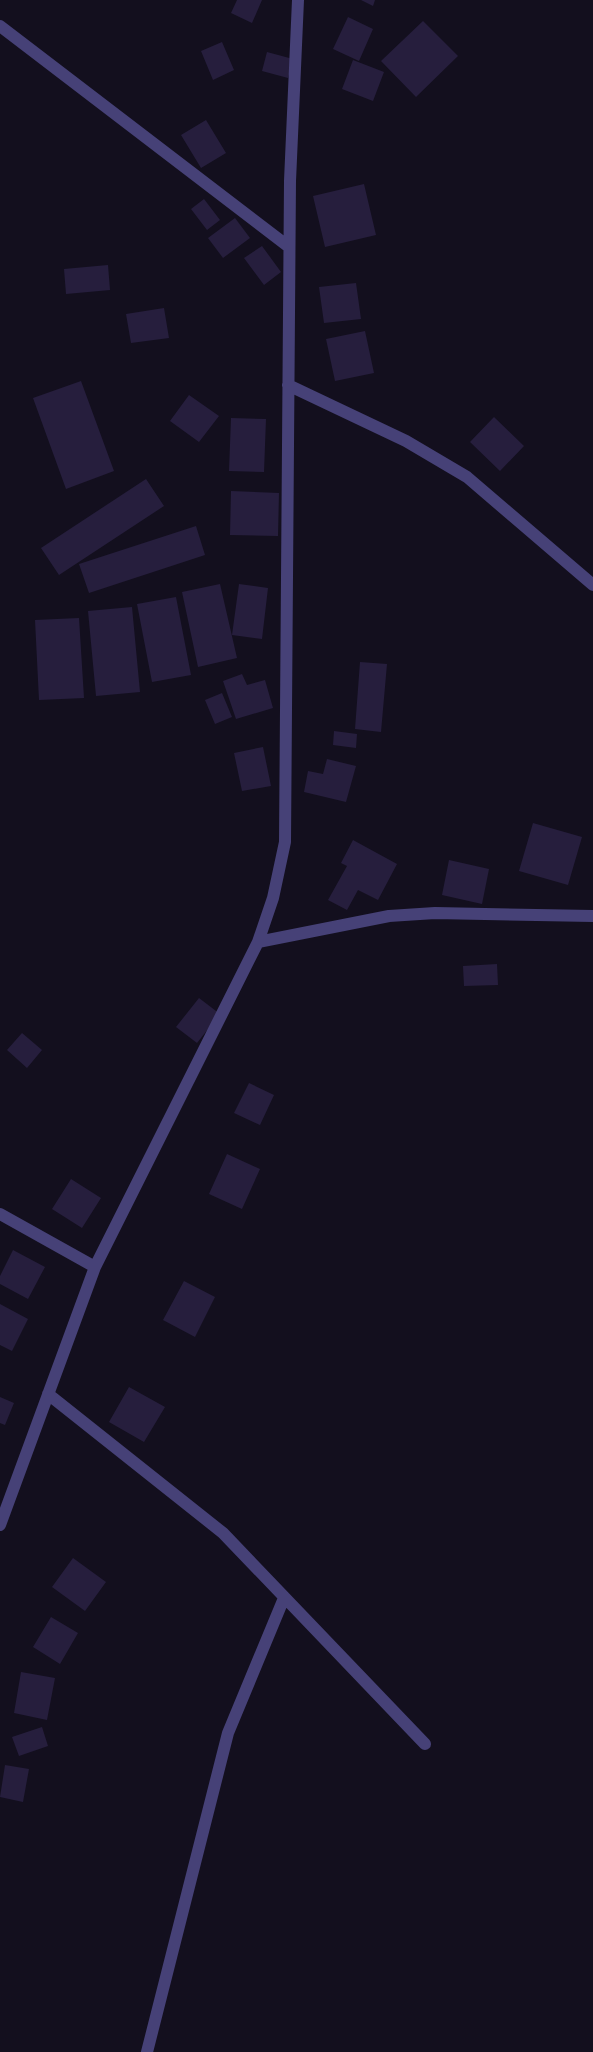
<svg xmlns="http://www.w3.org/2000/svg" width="593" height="2052" viewBox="0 0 593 2052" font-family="'PT Sans Narrow',sans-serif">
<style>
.building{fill:#261e3d}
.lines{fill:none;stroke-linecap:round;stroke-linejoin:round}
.street{stroke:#464177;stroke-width:12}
</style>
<rect width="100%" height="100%" fill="#130f1e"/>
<path class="building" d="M237,0H262L252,23L231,13Z
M361,0H375L373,6Z
M348,17L373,29L359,61L333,49Z
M423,21L458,56L416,97L381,61Z
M222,42L234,70L213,80L201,51Z
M267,52L293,59L288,78L262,71Z
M353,60L384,72L373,101L342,89Z
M206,120L226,153L201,168L181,135Z
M364,184L376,235L325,247L313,196Z
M204,199L220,220L207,230L191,209Z
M235,218L250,238L223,258L208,238Z
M262,246L281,272L264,285L244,258Z
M108,265L110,290L66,294L64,269Z
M356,283L361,319L324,323L319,287Z
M164,308L169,338L131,343L126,314Z
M365,331L374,373L335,381L326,339Z
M81,381L114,471L66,489L33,398Z
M189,395L219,416L199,442L170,421Z
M494,417L524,446L500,471L470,442Z
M231,418L266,419L264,472L229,471Z
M146,479L164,506L59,575L41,548Z
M231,491L279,493L278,536L230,535Z
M196,526L205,555L89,593L79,564Z
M220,584L237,658L198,667L182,592Z
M239,584L268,588L262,639L232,635Z
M176,597L191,675L152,682L137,604Z
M132,607L140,692L96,696L88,611Z
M79,618L84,698L39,700L35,620Z
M360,662L387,664L381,732L355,729Z
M242,674L247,685L265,680L273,708L236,719L223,681Z
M222,693L232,717L215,724L205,700Z
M334,731L357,734L356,748L333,745Z
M263,747L271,786L242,791L234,753Z
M327,759L356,766L346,802L304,792L308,771L323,774Z
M533,823L582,837L568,885L519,871Z
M353,840L397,864L378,900L358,890L347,910L328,900L347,866L341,863Z
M449,860L489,869L482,904L442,895Z
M497,964L498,985L464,986L463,966Z
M199,998L220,1014L197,1043L176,1027Z
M22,1033L42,1050L27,1068L7,1050Z
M249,1083L274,1095L260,1125L234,1113Z
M227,1154L260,1169L242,1209L209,1194Z
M71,1179L101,1198L82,1228L52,1209Z
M13,1250L45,1267L28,1299L0,1284V1276Z
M184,1281L215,1297L195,1337L163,1320Z
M0,1304L28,1319L12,1351L0,1345Z
M129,1387L165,1407L144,1442L109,1422Z
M0,1397L14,1403L5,1425L0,1423Z
M73,1558L106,1582L85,1611L52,1587Z
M51,1617L78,1633L60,1664L33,1647Z
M21,1672L55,1678L47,1720L14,1713Z
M42,1727L48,1746L19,1756L12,1737Z
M5,1765L29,1769L23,1802L0,1797Z"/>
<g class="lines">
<path class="street" d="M0,26L289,247
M288,385L406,441L467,477L593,585
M258,942L389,916L435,913L593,916
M0,1214L95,1267
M48,1394L223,1533L425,1744
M0,1525L95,1267L258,942L273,898L285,842L290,181L298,0
M147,2052L228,1733L284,1598"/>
</g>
</svg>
